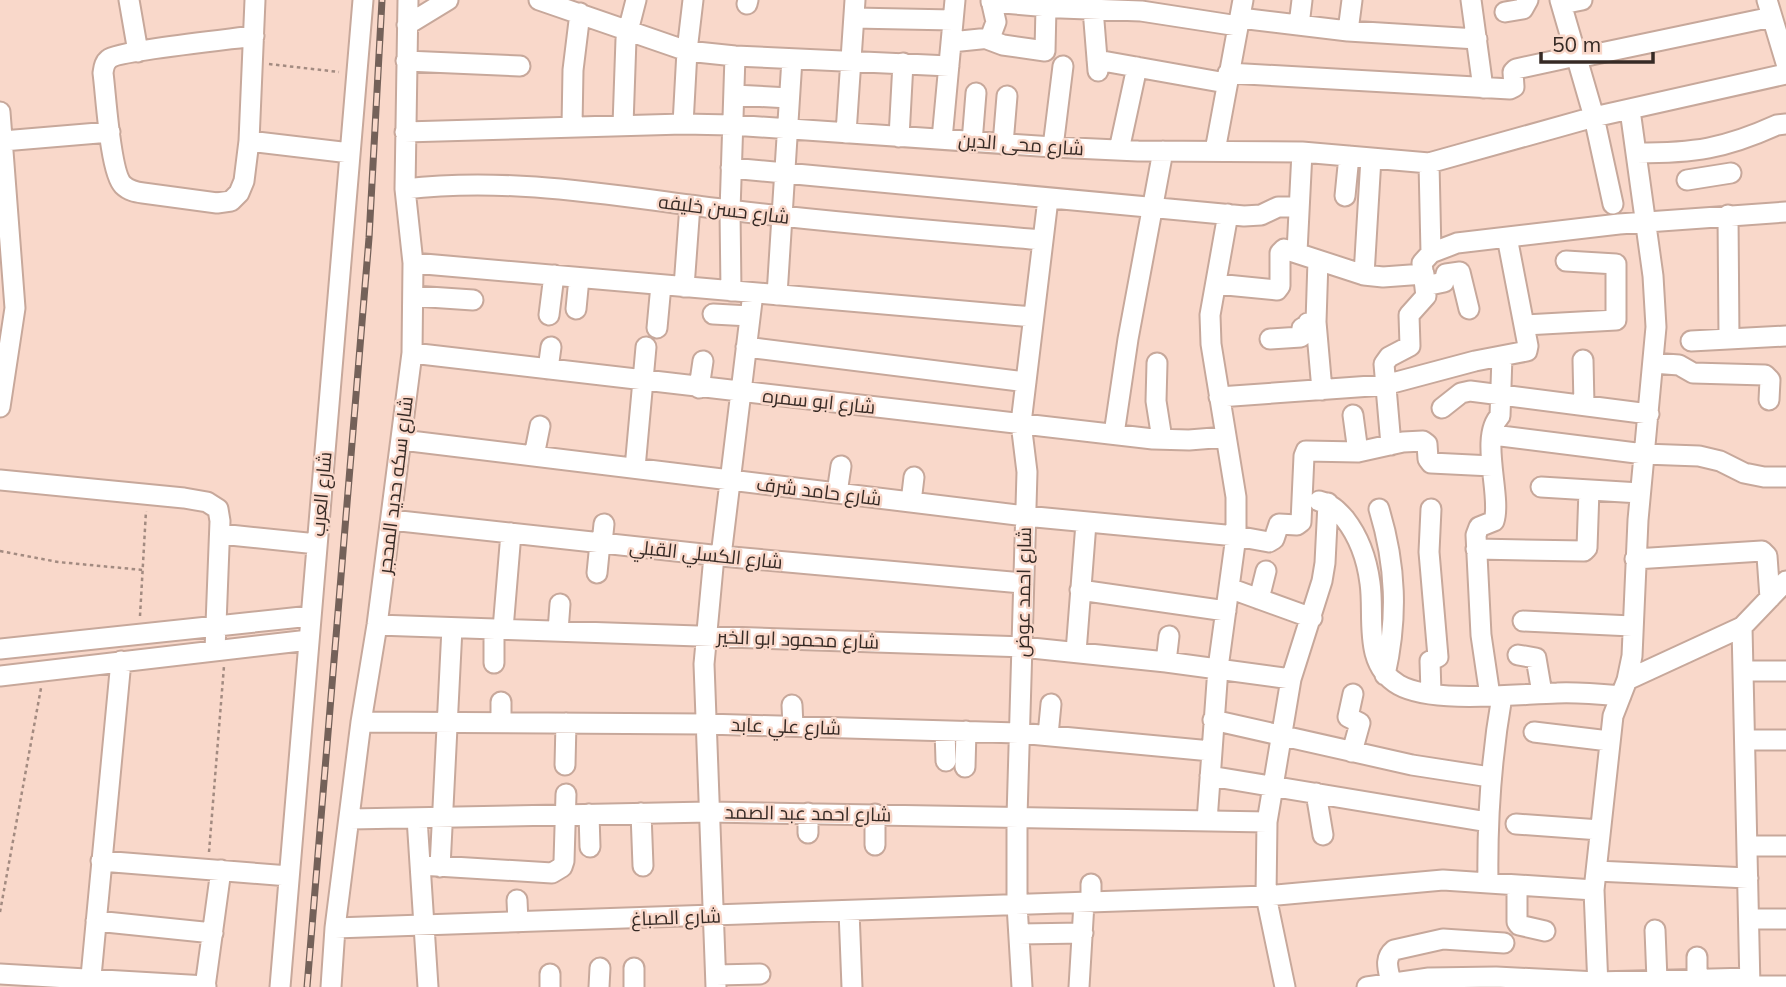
<svg xmlns="http://www.w3.org/2000/svg" width="1786" height="987" viewBox="0 0 1786 987" font-family="Mulish,Cairo,sans-serif">
<style>
.lines{fill:none;stroke-linecap:round;stroke-linejoin:round}
.minor-casing{stroke:#c7a89b;stroke-width:23}
.path{stroke:#a38b81;stroke-width:2.5;stroke-dasharray:3.5 3.5;stroke-linecap:butt}
.minor{stroke:#fff;stroke-width:19}
.rail-casing{stroke:#746159;stroke-width:7}
.rail{stroke:#f9d8ca;stroke-width:4.5;stroke-dasharray:13;stroke-linecap:butt}
.labels{text-anchor:middle;dominant-baseline:central;stroke-width:5;stroke-linejoin:round;paint-order:stroke}
.street-label{font-size:19px;fill:#362a25;stroke:#f9d8ca}
</style>
<rect width="100%" height="100%" fill="#f9d8ca"/>
<g class="lines">
<g class="minor-casing">
<path id="minor" d="M129,0L138,52
M539,0L687,51L735,56L949,66
M1471,0L1483,88
M1560,0L1594,117L1613,204
M1767,0L1786,63
M991,2L1061,8L1141,11L1238,26
M747,4L748,0
M1562,4L1582,0
M1093,9L1098,71
M1505,12L1523,9L1528,0
M854,18L953,20
M1240,18L1348,31L1477,39
M407,25L448,0
M1299,25L1302,0
M1348,31L1352,0
M254,36C233,39 118,51 109,59C104,63 104,67 103,73C106,95 110,172 123,185C129,191 136,192 143,193L217,203L231,201L239,193L244,181L249,141L255,0
M987,39L1003,45L1045,51L1046,7
M951,42L990,38L996,22L991,0
M1577,58L1772,17
M1097,60L1226,83
M406,61L520,66
M1228,73L1510,89L1514,87L1513,72L1516,69L1576,56
M734,95L789,98
M0,112L15,308L0,407
M683,124L687,51L693,0
M623,125L626,39L636,0
M572,126L573,70L580,13
M405,132L683,124L732,125L1053,147L1138,151L1302,152L1429,163L1594,117L1786,74
M846,133L855,0
M899,137L903,63
M942,139L955,0
M3,141L110,132
M249,141L350,153
M972,142L976,93
M1003,144L1007,96
M1053,147L1063,66
M1119,150L1137,67
M1215,151L1243,0
M1637,153C1694,153 1724,149 1777,125L1786,124
M1429,163L1431,253
M731,168L1244,216L1261,215L1278,207H1299
M1687,180L1731,173
M405,189C515,176 620,197 729,210C833,223 938,231 1042,240
M1345,196L1349,156
M1728,215L1729,339
M1297,252L1302,152
M1318,260L1316,322L1322,390
M413,263L1033,317
M1364,275L1371,158
M1216,284L1277,290L1280,286V253L1284,249L1364,275L1383,277L1424,274
M1425,286L1444,282L1446,274L1460,272L1469,309
M684,287L690,205
M731,291L730,211L735,56
M777,295L792,59
M414,296L473,300
M576,309L579,278
M713,314L750,316
M549,315L554,275
M1525,325L1616,320V264L1566,261
M657,328L661,285
M1270,339L1301,337L1302,328H1307L1308,323L1316,322
M1691,341L1786,336
M746,347L1026,382
M412,353L1153,439L1189,440L1226,437
M1583,360L1584,405
M1157,363L1156,401L1162,439
M1653,363L1679,365L1693,373L1765,375L1770,380L1769,400
M548,369L551,347
M699,388L703,361
M1219,397L1385,385L1475,361L1527,351L1528,346L1507,237
M1442,408L1461,393L1470,391L1649,414
M1353,415L1358,452
M1114,434L1128,339L1163,151
M1493,435L1644,454L1699,456L1720,461L1744,473L1764,477H1786
M402,440L1025,516L1236,536L1269,542L1274,539L1279,524L1297,525L1301,522L1304,456L1306,451L1358,452L1403,442L1423,441L1427,444L1428,459L1431,463L1492,466
M1391,445L1384,364L1389,357L1410,346L1409,315L1426,296L1422,263L1431,253L1457,243L1619,224L1786,212
M534,456L540,426
M635,468L646,347
M0,480L184,498L207,502L218,509L220,521L215,650
M1541,487L1640,493
M837,493L841,466
M1319,501C1331,504 1337,510 1345,519C1359,537 1367,560 1370,583C1375,617 1362,664 1399,685C1433,704 1517,694 1557,693C1578,692 1599,694 1621,696
M911,502L914,477
M1379,509C1396,565 1398,617 1385,675
M1431,509L1429,552L1438,657L1430,661L1431,693
M391,520L721,556L1022,583
M220,534L317,544
M602,543L604,524
M1476,549L1584,551L1587,548L1589,490
M714,556L704,664L716,987
M721,556L753,293
M1635,559L1762,551L1767,556L1770,598
M597,573L600,543
M1229,588L1312,618
M1080,590L1226,611
M1259,599L1266,571
M1523,621L1632,626
M377,625L1022,647L1166,662L1291,679
M1742,627L1750,987
M494,629V663
M503,629L511,533
M558,631L560,604
M0,649L311,616
M1076,652L1086,523
M1518,655L1536,658L1542,693
M1166,662L1169,636
M1744,671H1786
M0,676L309,640
M1627,680L1742,627L1786,581
M1490,696L1481,635L1476,535L1479,527L1494,521C1502,496 1479,437 1500,416L1502,356
M792,705L793,726
M1213,720L1412,765L1490,777
M361,722L706,724L1019,733L1211,751
M501,722V702
M945,731L946,761
M1534,732L1609,741
M1048,735L1051,704
M1745,740H1786
M1352,752L1360,723L1348,717L1353,694
M565,765L566,723
M965,767L966,731
M1210,776L1488,822
M1316,793L1323,835
M641,813L643,866
M589,814L590,847
M875,814V845
M417,818L428,987
M350,819L709,812L1267,822
M1207,821L1218,668L1236,536V497L1211,344L1210,315L1228,214
M1516,824L1600,830
M808,833V813
M1747,846H1786
M101,861L289,876
M420,865L552,873L562,867L564,861L566,794
M440,867L452,628
M1596,871L1748,878
M1488,883C1487,820 1491,759 1502,696
M1091,884V903
M1517,885V922L1519,925L1545,931
M517,900L518,922
M849,911L852,987
M1749,919H1786
M96,921L213,933
M335,928L1266,896L1443,880L1594,890
M1655,930L1657,980
M1019,934L1083,933
M1697,957V979
M0,974L206,986
M550,974V987
M716,975L760,974
M1391,983C1389,971 1383,959 1394,950L1443,939L1504,943
M1750,986H1786
M90,987L121,661
M205,987L221,870
M280,987L363,0
M331,987L335,928L361,722L377,625L412,353L413,263L405,189L408,0
M599,987L600,968
M634,987V968
M1022,987L1017,905V817L1027,472L1021,423L1048,199
M1079,987L1084,903
M1285,987L1266,896L1267,822L1291,679L1322,581L1325,563L1328,503
M1367,987L1429,978L1496,977L1597,982L1750,978
M1598,987L1594,890L1613,716L1627,680L1632,656L1638,520L1656,327L1653,276L1630,110"/>
</g>
<path class="path" d="M269,64L339,72
M0,551L58,562L143,570
M140,616L146,511
M209,852L224,666
M0,912L41,688"/>
<use href="#minor" class="minor"/>
<g class="rail-casing">
<path id="rail" d="M307,987L369,238L382,0"/>
</g>
<use href="#rail" class="rail"/>
</g>
<g class="labels">
<g class="street-label">
<text transform="translate(1021 144) rotate(4)">شارع محى الدين</text>
<text transform="translate(724 209) rotate(7)">شارع حسن خليفه</text>
<text transform="translate(819 401) rotate(6)">شارع ابو سمره</text>
<text transform="translate(395 485) rotate(-83)">شارع سكه حديد المحجر</text>
<text transform="translate(819 491) rotate(7)">شارع حامد شرف</text>
<text transform="translate(321 494) rotate(-85)">شارع العرب</text>
<text transform="translate(706 554) rotate(6)">شارع الكسلي القبلي</text>
<text transform="translate(1023 592) rotate(-89)">شارع احمد عوض</text>
<text transform="translate(798 639) rotate(2)">شارع محمود ابو الخير</text>
<text transform="translate(786 726) rotate(2)">شارع علي عابد</text>
<text transform="translate(808 813) rotate(1)">شارع احمد عبد الصمد</text>
<text transform="translate(676 917) rotate(-2)">شارع الصباغ</text>
</g>
</g>
<path d="M1541 52v10h112v-10" fill="none" stroke="#362a25" stroke-width="3.5"/>
<text x="1552" y="52" font-size="21" fill="#362a25" stroke="#f9d8ca" stroke-width="5" paint-order="stroke">50 m</text>
</svg>
